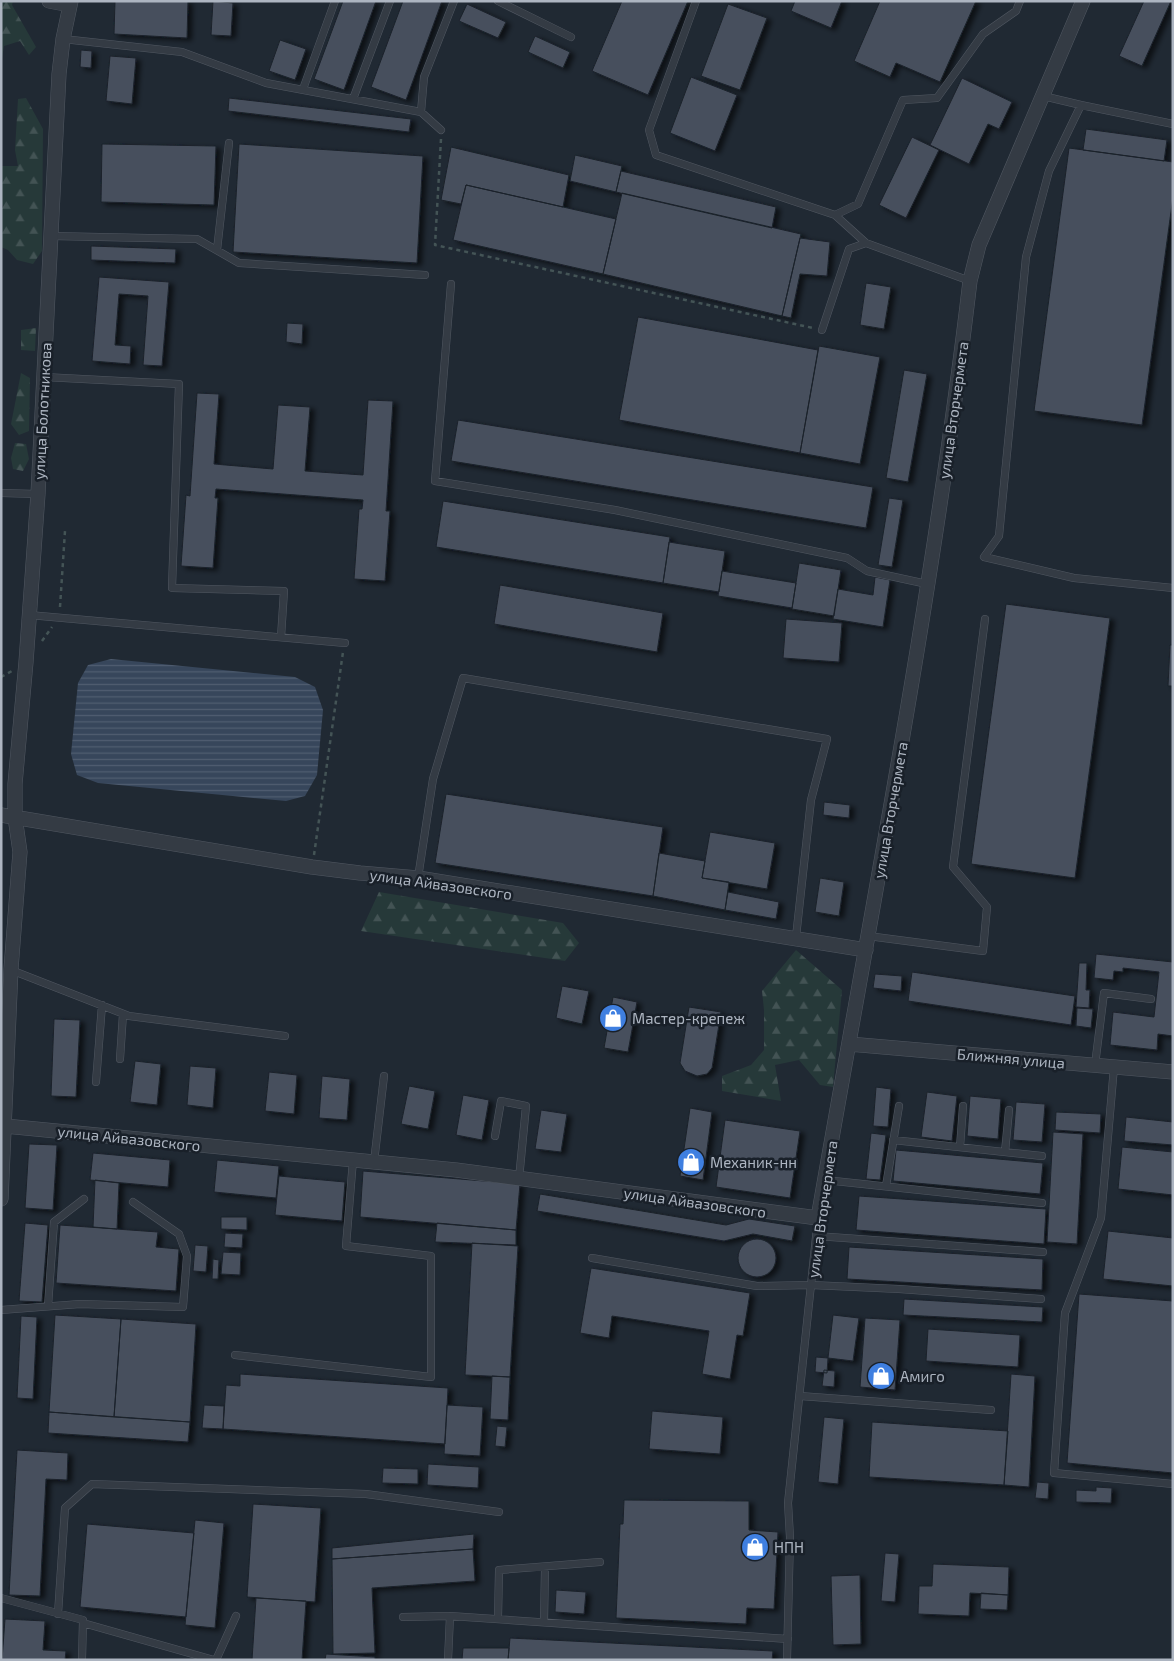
<svg xmlns="http://www.w3.org/2000/svg" width="1174" height="1661" viewBox="0 0 1174 1661" font-family="'Exo 2',sans-serif">
<style>
.forest{fill:url(#forest-firs)}
.water{fill:url(#water-rules)}
.building{fill:#47505d;stroke:#1b222b;filter:url(#shadow)}
.lines{fill:none;stroke-linecap:round;stroke-linejoin:round}
.service-casing{stroke:#515862;stroke-width:8}
.minor-casing{stroke:#515862;stroke-width:15}
.path{stroke:#445456;stroke-width:2.5;stroke-dasharray:4 4;stroke-linecap:butt}
.service{stroke:#343b44;stroke-width:7}
.minor{stroke:#343b44;stroke-width:14}
.labels{text-anchor:middle;dominant-baseline:central;stroke-width:5;stroke-linejoin:round;paint-order:stroke}
.street-label{font-size:15px;fill:#adb5c1;stroke:#192029}
.poi-label{font-size:15px;fill:#adb5c1;stroke:#192029;text-anchor:start}
</style>
<defs>
<pattern id="forest-firs" width="22" height="20" patternUnits="userSpaceOnUse" patternTransform="scale(1.25)"><rect width="22" height="20" fill="#263939"/><path d="M5 1l3.5 6h-7zM16 11l3.5 6h-7z" fill="#435354"/></pattern>
<pattern id="water-rules" width="6" height="5" patternUnits="userSpaceOnUse" patternTransform="scale(1.25)"><rect width="6" height="5" fill="#37465b"/><path d="M0 2.5h6" fill="none" stroke="#515e71"/></pattern>
<filter id="shadow"><feDropShadow dx="4.5" dy="2.5" stdDeviation="2.5" flood-color="#0009"/></filter>
</defs>
<rect width="100%" height="100%" fill="#202933"/>
<path class="forest" d="M1,1H13L12,5L36,47L29,55L20,41L4,46L1,64Z
M26,98L43,129L42,251L33,264L17,260L8,250L1,247V211L3,206L1,202V165L2,166H18L15,150L18,99Z
M36,328L35,351L21,350V330Z
M21,373L30,378L29,431L19,435L11,424Z
M15,443L26,444L29,459L23,471L13,469L11,458Z
M379,892L563,923L579,943L565,961L361,931Z
M796,950L842,990L833,1087L820,1085L799,1060L775,1065L781,1101L722,1091V1076L751,1065L764,1050V1010L762,991Z"/>
<path class="water" d="M111,659L295,677L315,687L323,710L317,775L305,796L286,801L98,783L77,775L71,754L78,683L88,665Z"/>
<path class="building" d="M115,1H188L187,38L114,34Z
M213,1L233,3L231,36L211,35Z
M343,1H376L344,90L314,79Z
M403,1H442L406,100L371,87Z
M622,1H688L648,95L592,71Z
M795,1H842L831,28L791,11Z
M880,1H976L940,82L896,63L890,77L854,61Z
M1144,1H1171L1142,66L1119,56Z
M467,4L506,22L498,38L459,21Z
M728,4L767,18L740,90L701,76Z
M535,36L570,52L563,68L528,52Z
M280,40L306,49L295,80L269,71Z
M81,50L92,51L91,68L80,67Z
M110,56L136,58L132,104L106,101Z
M691,77L737,95L715,151L670,133Z
M962,78L1012,102L999,129L988,124L969,164L930,145Z
M229,98L411,119L409,132L228,111Z
M1086,129L1167,140L1164,161L1083,150Z
M912,137L939,150L906,218L879,205Z
M102,144L216,146L214,205L101,202Z
M239,144L423,156L417,263L233,252Z
M451,147L569,175L563,207L466,185L461,204L441,200Z
M1069,148L1173,162V197L1142,425L1034,411Z
M575,155L622,166L616,192L570,181Z
M621,171L776,207L772,228L616,192Z
M466,185L616,219L603,274L453,240Z
M622,193L801,234L782,316L603,274Z
M800,238L830,242L827,276L800,274L791,318L782,316Z
M91,246L176,249L175,263L91,260Z
M99,277L169,282L162,366L143,365L148,296L119,294L115,345L131,346L130,364L92,361Z
M866,283L891,287L884,329L860,325Z
M638,317L818,350L800,453L619,420Z
M287,323L303,324L302,344L286,342Z
M819,346L880,357L860,464L800,453Z
M904,370L927,374L908,482L886,478Z
M197,393L219,394L214,464L273,469L278,405L310,407L305,471L363,475L368,400L393,401L386,511H390L385,581L354,579L359,509H362L363,500L216,489L215,498H218L213,568L181,566L186,495L190,496Z
M458,420L873,487L866,528L451,461Z
M889,498L903,500L892,567L878,565Z
M443,501L670,537L663,583L436,547Z
M669,542L725,551L719,592L663,583Z
M799,563L841,570L834,616L792,609Z
M722,571L796,583L792,608L718,596Z
M875,577L890,580L883,627L833,619L838,589L873,595Z
M500,585L663,613L657,652L494,624Z
M1006,604L1110,618L1075,878L971,864Z
M786,619L842,623L839,662L783,658Z
M1170,645H1173V686H1168Z
M446,794L663,827L653,896L435,863Z
M824,802L850,805L849,818L823,815Z
M710,832L775,843L767,889L702,878Z
M659,853L705,861L702,878L729,882L725,910L653,896Z
M820,878L844,882L839,916L815,912Z
M728,892L779,902L776,919L725,910Z
M1096,954L1173,962V1036L1158,1034L1157,1050L1110,1045L1113,1012L1154,1017L1159,972L1123,968V972L1114,971L1113,980L1094,978Z
M1079,963H1087L1086,990H1090L1089,1008L1076,1007Z
M912,972L1075,996L1071,1025L908,1001Z
M875,974L902,976L901,991L873,988Z
M562,986L589,991L582,1024L556,1018Z
M613,997L637,1002L628,1052L604,1048Z
M689,1007L721,1012L712,1068L707,1074L697,1076L685,1071L680,1063Z
M1077,1008L1093,1009L1091,1028L1076,1026Z
M54,1019L80,1020L76,1097L51,1096Z
M135,1061L161,1064L157,1105L130,1102Z
M190,1066L216,1068L213,1108L187,1105Z
M269,1072L297,1075L294,1114L265,1111Z
M322,1076L350,1079L347,1120L319,1118Z
M409,1086L435,1091L428,1129L401,1124Z
M876,1087L891,1089L888,1127L873,1126Z
M927,1092L957,1096L952,1141L921,1137Z
M463,1095L489,1100L482,1140L456,1135Z
M970,1096L1001,1099L998,1139L967,1136Z
M1016,1102L1045,1104L1042,1142L1013,1140Z
M690,1108L712,1112L703,1180L680,1176Z
M541,1110L567,1114L561,1152L535,1149Z
M1056,1112L1101,1114L1100,1133L1055,1130Z
M1126,1117L1173,1122V1145L1124,1141Z
M725,1120L800,1131L790,1198L716,1187Z
M1053,1132L1083,1134L1077,1244L1047,1242Z
M871,1133L886,1135L880,1180L866,1179Z
M29,1144L57,1145L53,1210L25,1208Z
M1122,1147L1173,1152V1195L1118,1189Z
M896,1150L1043,1163L1040,1194L893,1181Z
M93,1153L170,1160L168,1187L90,1180Z
M217,1160L279,1166L276,1198L214,1192Z
M363,1171L520,1184L516,1230L360,1217Z
M279,1176L345,1182L342,1221L275,1215Z
M95,1180L119,1183L117,1229L93,1227Z
M540,1194L726,1225L749,1219L795,1226L792,1241L753,1234L724,1241L537,1211Z
M859,1196L1046,1209L1044,1244L856,1230Z
M221,1217H247V1230L221,1229Z
M25,1223L48,1225L42,1302L19,1301Z
M437,1223L516,1230V1245L435,1242Z
M60,1225L158,1232L156,1247L179,1249L176,1291L56,1283Z
M1108,1231L1173,1238V1286L1103,1279Z
M225,1233L243,1234L242,1248L224,1247Z
M738 1258a19 19 0 1 1 38 0a19 19 0 1 1-38 0Z
M472,1243L518,1246L510,1377L465,1375Z
M195,1245L208,1246L206,1272L193,1271Z
M849,1247L1043,1259L1042,1290L847,1279Z
M223,1252L241,1253L240,1275L221,1274Z
M213,1259L219,1260L218,1279H212Z
M591,1268L750,1293L743,1336L737,1335L730,1379L702,1374L709,1331L612,1316L609,1338L580,1333Z
M1079,1294L1173,1301V1473L1067,1463Z
M904,1299L1043,1307L1042,1322L903,1315Z
M55,1315L121,1319L114,1417L49,1412Z
M833,1315L859,1318L853,1361L828,1358Z
M21,1316L37,1317L33,1399L17,1398Z
M865,1318L900,1320L895,1390L860,1387Z
M121,1319L196,1324L190,1422L114,1417Z
M928,1329L1020,1335L1018,1367L926,1361Z
M816,1357L828,1358L827,1373L815,1372Z
M824,1370L835,1371L834,1387L822,1386Z
M240,1374L448,1388L445,1444L223,1429L226,1385L240,1386Z
M1011,1374L1035,1376L1029,1487L1004,1485Z
M492,1376L510,1377L508,1420L490,1419Z
M204,1405L224,1406L223,1429L202,1428Z
M447,1405L483,1407L480,1456L444,1454Z
M652,1411L723,1417L720,1454L649,1449Z
M49,1412L190,1422L188,1442L48,1433Z
M824,1417L844,1419L838,1484L818,1482Z
M872,1422L1008,1431L1004,1485L869,1477Z
M497,1426L507,1427L505,1447L495,1446Z
M17,1450L68,1453L67,1480L46,1479L40,1596L9,1595Z
M428,1464L479,1467L478,1488L427,1485Z
M383,1468L418,1469V1484L382,1483Z
M1037,1482L1049,1483L1048,1499L1035,1498Z
M1096,1487L1112,1488L1111,1503L1076,1502V1490L1096,1491Z
M624,1500L749,1501V1530L778,1532L774,1609L747,1608L746,1624L616,1618L620,1524H623Z
M253,1504L321,1508L315,1602L247,1597Z
M195,1520L224,1523L215,1628L185,1625Z
M87,1524L194,1533L186,1617L80,1607Z
M474,1534L473,1549L332,1559V1548Z
M473,1549L475,1581L372,1588L375,1653L333,1654L332,1559Z
M885,1553L899,1554L895,1602L881,1601Z
M933,1564L1009,1567L1008,1595L970,1593L969,1616L918,1614L919,1586H932Z
M860,1575L861,1644L833,1645L831,1576Z
M556,1590L586,1592L584,1614L555,1612Z
M981,1593L1008,1595L1007,1610L980,1609Z
M256,1598L306,1601L302,1660H252Z
M5,1619L45,1621L43,1650L66,1651L65,1660H2Z
M510,1638L773,1651L772,1660H508Z
M463,1648H509L508,1660H462Z
M326,1654L375,1657V1660H325Z"/>
<g class="lines">
<g class="service-casing">
<path id="service" d="M498,1L571,37
M696,1L649,130L656,155L835,215L866,243
M63,39L182,52L266,83L421,112L441,130
M303,89L335,1
M1043,96L1081,105
M353,99L390,1
M421,112L424,77L454,1
M1173,124L1081,105L1049,171L1026,257L999,536L984,557L1074,578L1173,588
M835,215L858,204L903,100L937,98L983,34L1016,11L1020,1
M51,236L197,239L239,263L425,275
M217,250L229,143
M451,284L435,481L615,510L847,558L867,571L927,584
M822,330L849,249L866,243L970,281
M44,377L179,384L172,588L284,591L281,637
M1,493L38,494
M29,615L345,643
M418,878L433,779L463,678L827,739L811,800L796,937
M868,936L983,951L987,907L953,867L985,619
M11,970L129,1016L285,1036
M120,1059L123,1014
M1095,1065L1104,993L1151,999
M1114,1067L1101,1218L1065,1313L1054,1473L1173,1484
M96,1082L102,1005
M495,1136L501,1101L526,1106L519,1179
M893,1140L1042,1156
M960,1147L963,1106
M1005,1152L1009,1110
M374,1162L384,1076
M825,1180L1042,1203
M886,1186L899,1106
M816,1236L1043,1252
M592,1258L757,1286L811,1285L899,1289L1041,1299
M48,1306L54,1222L84,1199
M1,1310L80,1304L183,1307L187,1256L179,1234L133,1202
M235,1355L431,1377V1256L346,1246L353,1160
M800,1396L991,1410
M1,1598L83,1620L82,1660
M58,1614L65,1508L92,1484L366,1494L499,1512
M403,1617L450,1616L788,1639
M498,1619L499,1570L600,1562
M544,1622L545,1567
M83,1623L214,1660
M216,1660L236,1616
M448,1660L450,1616
M787,1660L790,1537L788,1503L818,1218"/>
</g>
<g class="minor-casing">
<path id="minor" d="M49,1L70,5
M1,815L312,867L360,873L418,878L866,950
M849,1044L1173,1072
M5,1126L456,1170L818,1218C872,906 933,596 970,281L979,245L1083,1
M1,1199L11,969L20,852L15,817V784L26,662L38,494L59,74L63,39L71,1"/>
</g>
<path class="path" d="M441,139L435,245L813,328
M60,607L65,531
M42,641L52,627
M1,677L12,671
M314,855L343,652"/>
<use href="#service" class="service"/>
<use href="#minor" class="minor"/>
</g>
<defs>
<g id="shop-disc" transform="scale(1.4375)"><circle r="9.5" fill="#3f7fe0" stroke="#192029"/><path d="M-5-2.5h2.3a2.7 3.5 0 0 1 5.4 0H5L5.5 6h-11ZM-1.5-2.5h3a1.5 2.3 0 0 0-3 0Z" fill="#fff"/></g>
</defs>
<g fill-rule="evenodd">
<use href="#shop-disc" x="613" y="1018"/>
<use href="#shop-disc" x="691" y="1162"/>
<use href="#shop-disc" x="881" y="1376"/>
<use href="#shop-disc" x="755" y="1547"/>
</g>
<g class="labels">
<g class="street-label">
<text transform="translate(953 410) rotate(-82)">улица Вторчермета</text>
<text transform="translate(42 411) rotate(-87)">улица Болотникова</text>
<text transform="translate(890 810) rotate(-80)">улица Вторчермета</text>
<text transform="translate(441 884) rotate(8)">улица Айвазовского</text>
<text transform="translate(1011 1058) rotate(5)">Ближняя улица</text>
<text transform="translate(129 1138) rotate(6)">улица Айвазовского</text>
<text transform="translate(695 1202) rotate(8)">улица Айвазовского</text>
<text transform="translate(822 1209) rotate(-82)">улица Вторчермета</text>
</g>
<g class="poi-label">
<text x="632" y="1018">Мастер-крепеж</text>
<text x="710" y="1162">Механик-нн</text>
<text x="900" y="1376">Амиго</text>
<text x="774" y="1547">НПН</text>
</g>
</g>
<rect width="1174" height="1661" fill="none" stroke="#adb5c1" stroke-width="5"/>
</svg>
